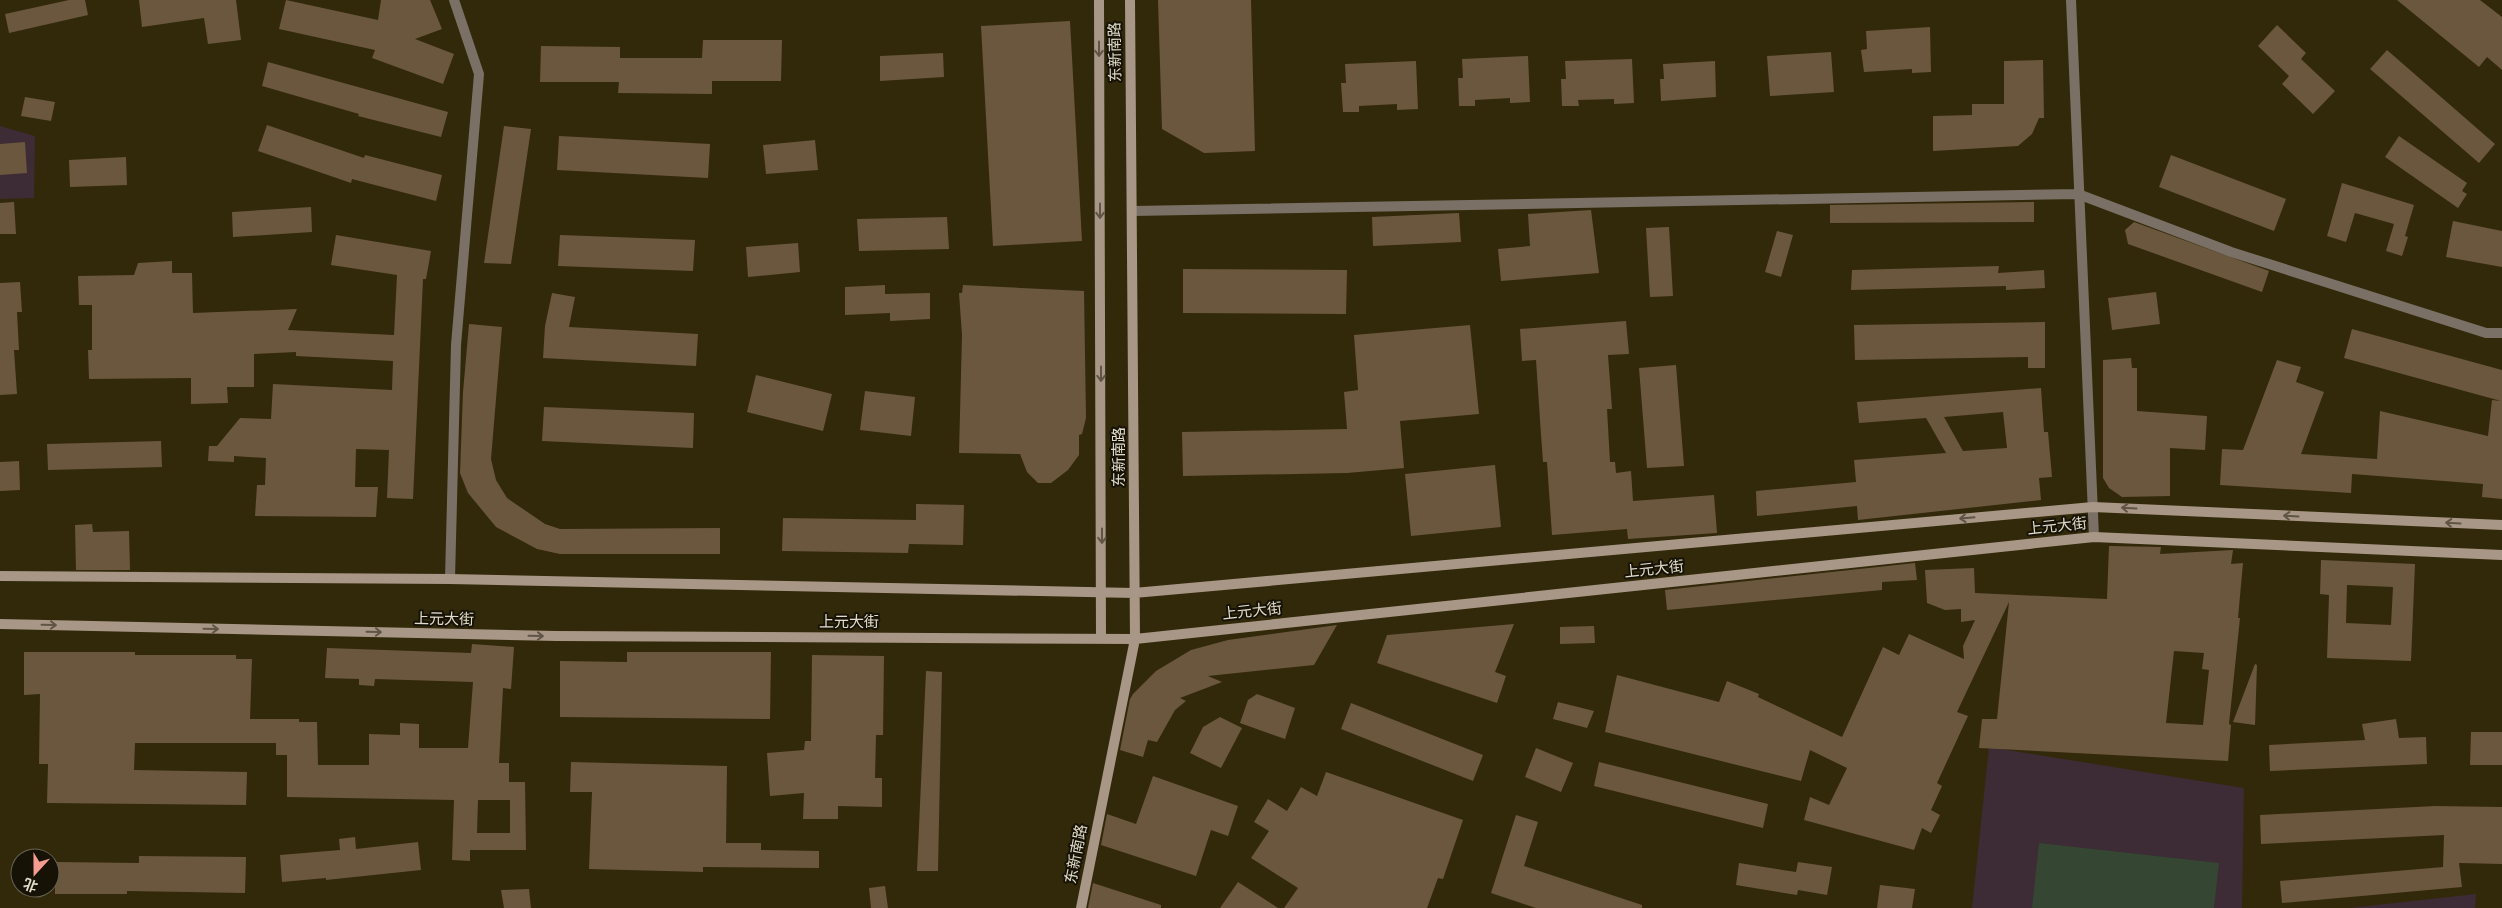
<svg xmlns="http://www.w3.org/2000/svg" width="2502" height="908" viewBox="0 0 2502 908" font-family="Cabin,'Noto Sans SC',sans-serif">
<style>
.education{fill:#3d2b35}
.green{fill:#354633}
.building{fill:#6b573d;fill-rule:evenodd}
.lines{fill:none;stroke-linecap:round;stroke-linejoin:round}
.minor{stroke:#7b7065;stroke-width:10}
.secondary{stroke:#a89786;stroke-width:10}
.oneway{stroke:#5f5446}
.labels{text-anchor:middle;dominant-baseline:central;stroke-width:4;stroke-linejoin:round;paint-order:stroke}
.street-label{font-size:15px;fill:#e1dcca;stroke:#161206}
</style>
<rect width="100%" height="100%" fill="#32290a"/>
<path class="education" d="M0,126L35,136L34,198L0,199Z
M1989,747L2244,788L2242,908H1972Z
M2476,894L2475,908H2349Z"/>
<path class="green" d="M2039,843L2219,863L2214,908H2032Z"/>
<path class="building" d="M69,0H85L88,15L9,33L5,14Z
M139,0H236L241,40L208,44L204,18L142,27Z
M286,0L378,20L381,0H430L442,29L415,39L454,54L443,84L372,58L375,50L279,29Z
M1158,0H1251L1255,151L1204,153L1162,129Z
M2397,0H2480L2502,17V70L2487,57L2479,67Z
M1070,21L1082,241L993,246L981,26Z
M2277,25L2306,53L2301,59L2335,91L2313,114L2282,84L2289,76L2258,46Z
M1930,27L1931,72L1912,73V69L1864,72L1861,50L1867,49L1866,31Z
M703,40H782L781,81H712V94L618,93L619,82H540L541,46L620,47V58H702Z
M2387,50L2495,144L2479,163L2370,69Z
M1831,52L1834,92L1770,96L1767,56Z
M943,53L944,77L880,81V56Z
M1528,56L1530,102L1510,103V98L1475,100V106H1459L1458,78H1463L1462,59Z
M1632,59L1634,103L1614,104V99L1578,100L1579,106H1562L1561,79H1566L1565,61Z
M2043,60L2044,118H2039L2032,134L2018,146L1933,151V116L1972,115V104H2004V61Z
M1416,61L1418,109L1397,110V104L1359,106V112H1343L1341,83H1346L1345,64Z
M1715,61L1716,97L1661,101L1660,79H1664L1663,64Z
M268,62L448,112L441,137L358,116L359,114L262,86Z
M25,97L55,102L51,121L21,116Z
M267,125L364,158L365,155L442,175L436,201L352,179L351,183L258,151Z
M504,126L531,129L511,264L484,263Z
M559,136L710,144L708,178L557,170Z
M2399,136L2467,183L2462,191L2467,194L2458,208L2385,157Z
M815,140L818,170L766,174L763,145Z
M25,142L27,173L0,175V144Z
M2171,155L2286,199L2274,231L2159,187Z
M126,157L127,185L70,187L69,160Z
M2342,183L2414,205L2405,236L2408,237L2402,256L2386,251L2394,224L2355,213L2346,242L2327,236Z
M14,202L16,234H0V203Z
M2034,202V222L1830,223V205Z
M311,207L312,232L233,237L232,212Z
M1591,210L1599,273L1501,281L1498,249L1530,246L1528,214Z
M1459,213L1461,242L1373,246L1372,217Z
M947,217L949,249L859,251L857,219Z
M2453,221L2502,231V267L2446,257Z
M2134,222L2269,271L2262,292L2128,244L2125,230Z
M1669,227L1673,296L1650,297L1646,228Z
M1777,231L1793,235L1781,277L1765,272Z
M336,235L431,251L426,279H423L413,499L387,498L389,450L356,449L355,487H378L376,517L255,516L257,485H265L266,458L234,456V462L208,461L209,446H217L240,418L271,419L273,384L392,390L393,361L296,356V352L254,354V387H227L228,403L191,404V378L89,379L88,350H92V305H79L78,276L134,275L138,263L172,261V273H192L193,313L297,309L288,330L394,335L397,275L331,265Z
M560,235L695,240L693,271L558,266Z
M798,243L800,272L748,277L746,247Z
M1999,266L1998,273L2044,270L2045,288L2006,290V286L1851,290L1852,270Z
M1183,269L1347,270L1346,314L1183,313Z
M20,282L22,312H17L19,350H14L17,394L0,395V283Z
M885,285V294L930,293V319L890,321V313L845,315V287Z
M963,285L1084,291L1086,418L1082,434L1079,435V455L1068,470L1051,483H1038L1027,472L1020,454L959,453L962,335L959,293H962Z
M2156,292L2160,324L2112,330L2108,298Z
M552,293L575,297L569,327L698,334L696,366L543,358L545,326Z
M1626,321L1629,354L1608,355L1612,409H1607L1610,462H1615L1616,473L1631,471L1633,501L1714,495L1717,533L1628,539L1627,529L1552,535L1547,462H1543L1541,435L1536,360L1522,361L1520,329Z
M2045,322V368H2028V357L1855,360L1854,325Z
M469,324L502,327L491,459L496,480L507,498L545,524L560,529L720,528V554H560L537,549L496,527L468,493L460,473L463,392Z
M1470,325L1479,414L1400,421L1404,468L1347,473L1183,476L1182,432L1347,429L1344,392L1358,390L1354,335Z
M2352,329L2502,370V499L2482,497L2483,484L2352,474L2351,493L2220,485L2222,449L2243,450L2277,360L2301,367L2296,382L2324,392L2301,454L2377,459L2380,411L2488,436L2492,400L2501,401L2344,358Z
M2131,358L2132,368H2137V411L2207,416L2205,450L2170,448V496L2122,497L2109,488L2103,478V360Z
M1676,365L1684,466L1647,468L1639,368Z
M756,375L832,394L823,431L747,412Z
M2041,388L2044,432H2048L2052,477L2039,478L2041,500L1858,520L1857,506L1757,516L1756,491L1856,482L1854,460L1946,453L1926,418L1859,423L1857,402ZM2003,412L2007,448L1963,451L1944,417Z
M865,391L915,397L911,436L860,430Z
M544,407L694,413L693,448L542,441Z
M161,441L162,467L48,470L47,444Z
M19,461L20,490L0,491V462Z
M1495,465L1501,527L1411,536L1405,474Z
M916,504L964,505L963,545L909,544L908,553L782,551L783,518L916,520Z
M92,524L93,532L129,531L130,570H76L75,525Z
M2109,546L2161,547L2160,554L2233,550L2231,564L2243,563L2238,618H2240L2229,724L2231,725L2228,761L1979,748L1982,719H1997L2009,602L1957,712L1968,716L1937,783L1942,786L1931,810L1940,815L1931,833L1922,828L1914,850L1804,820L1810,797L1829,805L1847,768L1810,750L1801,781L1605,732L1617,675L1719,702L1727,681L1759,694L1758,697L1842,737L1883,647L1899,655L1909,634L1964,659L1963,646L1975,620L1961,622V609L1945,610L1927,603L1925,570L1974,568L1975,593L2107,599ZM2174,651L2204,653L2202,669L2209,670L2203,725L2166,723Z
M2321,560L2415,564L2411,661L2327,658L2329,595L2320,594ZM2347,585L2393,587L2391,625L2346,623Z
M1915,563L1917,580L1882,582V590L1667,610L1665,590Z
M1514,624L1495,672L1506,676L1497,703L1377,663L1387,635Z
M1337,625L1314,665L1208,676L1222,682L1180,698L1186,701L1175,710L1157,742L1148,740L1143,757L1120,750L1130,699L1133,694L1156,671L1191,650L1228,640Z
M1594,626L1595,643L1560,644V627Z
M472,644L514,647L511,689L503,688L499,763H509V782H525L526,850H470V861L452,860L454,800L287,797V755H276V743H135L134,770L247,772L246,805L47,803L48,764H39L40,694L24,695V652H135V655H236V659H252L250,719H299V722H317L318,765H369V734L400,735V723L419,724V748H468L473,682L375,679L374,686L359,685V679L325,678L327,648L471,653ZM478,800H510V833H477Z
M627,652H771L770,719L560,717V661L627,662Z
M812,655L884,656L883,735H876L875,778H882V807L838,806V819H803L804,793L770,796L767,753L804,750L805,741H811Z
M2255,664L2257,665L2255,725L2233,722Z
M926,671L942,672L938,871H917Z
M1257,694L1295,708L1285,739L1240,723L1248,700Z
M1558,702L1594,711L1587,728L1553,719Z
M1351,703L1483,755L1473,781L1341,729Z
M1220,717L1242,728L1221,768L1190,753L1203,727Z
M2396,719L2399,738L2426,737L2427,764L2270,771L2269,745L2365,740L2362,724Z
M2471,732H2502V765H2470Z
M1536,748L1573,763L1561,792L1525,777Z
M571,762L727,766L726,843H761V850L819,851V868L703,867V872L589,869L592,792H570Z
M1599,762L1768,804L1763,828L1594,786Z
M1326,772L1463,820L1443,879L1438,878L1427,908H1284L1298,888L1251,858L1269,831L1254,822L1268,799L1287,811L1301,787L1317,796Z
M1153,776L1238,806L1228,836L1211,830L1196,876L1101,845L1107,814L1136,824Z
M2435,806L2502,807V864L2459,863L2462,887L2282,903L2280,881L2443,867L2444,835L2261,844L2260,815Z
M1516,815L1538,822L1524,866L1642,905V908H1536L1491,893Z
M355,837L356,849L418,842L421,870L326,880V878L282,882L280,855L340,850L339,839Z
M139,856L246,857L245,893L127,891V894H55V862L139,863Z
M1798,862L1832,867L1827,895L1798,890L1797,895L1736,885L1739,863L1796,872Z
M1238,882L1278,908H1220Z
M1093,883L1161,905V908H1088Z
M1880,885L1915,889L1912,908H1877Z
M885,886L888,908H871L869,888Z
M529,889L531,908H504L501,890Z"/>
<g class="lines">
<path class="minor" d="M2071,0L2094,537
M1133,211L2078,194L2231,252L2486,333H2502
M450,579L456,345L479,74L454,0"/>
<path class="secondary" d="M1099,0L1101,639
M0,576L450,579L1134,593L2093,507L2502,525
M0,624L557,636L1135,639L2094,537L2502,555
M1081,908L1135,639L1130,0"/>
</g>
<defs><path id="oneway-shaft" d="M-6 0H5M1.5-3L5.5 0L1.5 3" fill="none" stroke-width="1.6" stroke-linecap="round" stroke-linejoin="round" transform="scale(1.25)"/></defs>
<g class="oneway">
<use href="#oneway-shaft" transform="translate(1099 49) rotate(90)"/>
<use href="#oneway-shaft" transform="translate(1100 211) rotate(90)"/>
<use href="#oneway-shaft" transform="translate(1101 374) rotate(90)"/>
<use href="#oneway-shaft" transform="translate(2129 508) rotate(-177)"/>
<use href="#oneway-shaft" transform="translate(2291 516) rotate(-177)"/>
<use href="#oneway-shaft" transform="translate(1967 518) rotate(175)"/>
<use href="#oneway-shaft" transform="translate(2453 523) rotate(-177)"/>
<use href="#oneway-shaft" transform="translate(1102 536) rotate(90)"/>
<use href="#oneway-shaft" transform="translate(49 625) rotate(1)"/>
<use href="#oneway-shaft" transform="translate(211 629) rotate(1)"/>
<use href="#oneway-shaft" transform="translate(374 632) rotate(1)"/>
<use href="#oneway-shaft" transform="translate(536 636) rotate(1)"/>
</g>
<g class="labels">
<g class="street-label">
<text transform="translate(1115 52) rotate(-91)">东新南路</text>
<text transform="translate(1119 457) rotate(-90)">东新南路</text>
<text transform="translate(2057 526) rotate(-6)">上元大街</text>
<text transform="translate(1654 569) rotate(-6)">上元大街</text>
<text transform="translate(1252 611) rotate(-6)">上元大街</text>
<text transform="translate(444 619) rotate(1)">上元大街</text>
<text x="849" y="622">上元大街</text>
<text transform="translate(1076 854) rotate(-79)">东新南路</text>
</g>
</g>
<g transform="translate(35 873) rotate(201)"><circle r="24" fill="#161206" stroke="#676354"/>
<path d="M0-4L9 19L0 12L-9 19Z" fill="#f59c91"/>
<text y="-8" font-size="14" font-weight="bold" text-anchor="middle" fill="#e1dcca">北</text>
</g>
</svg>
